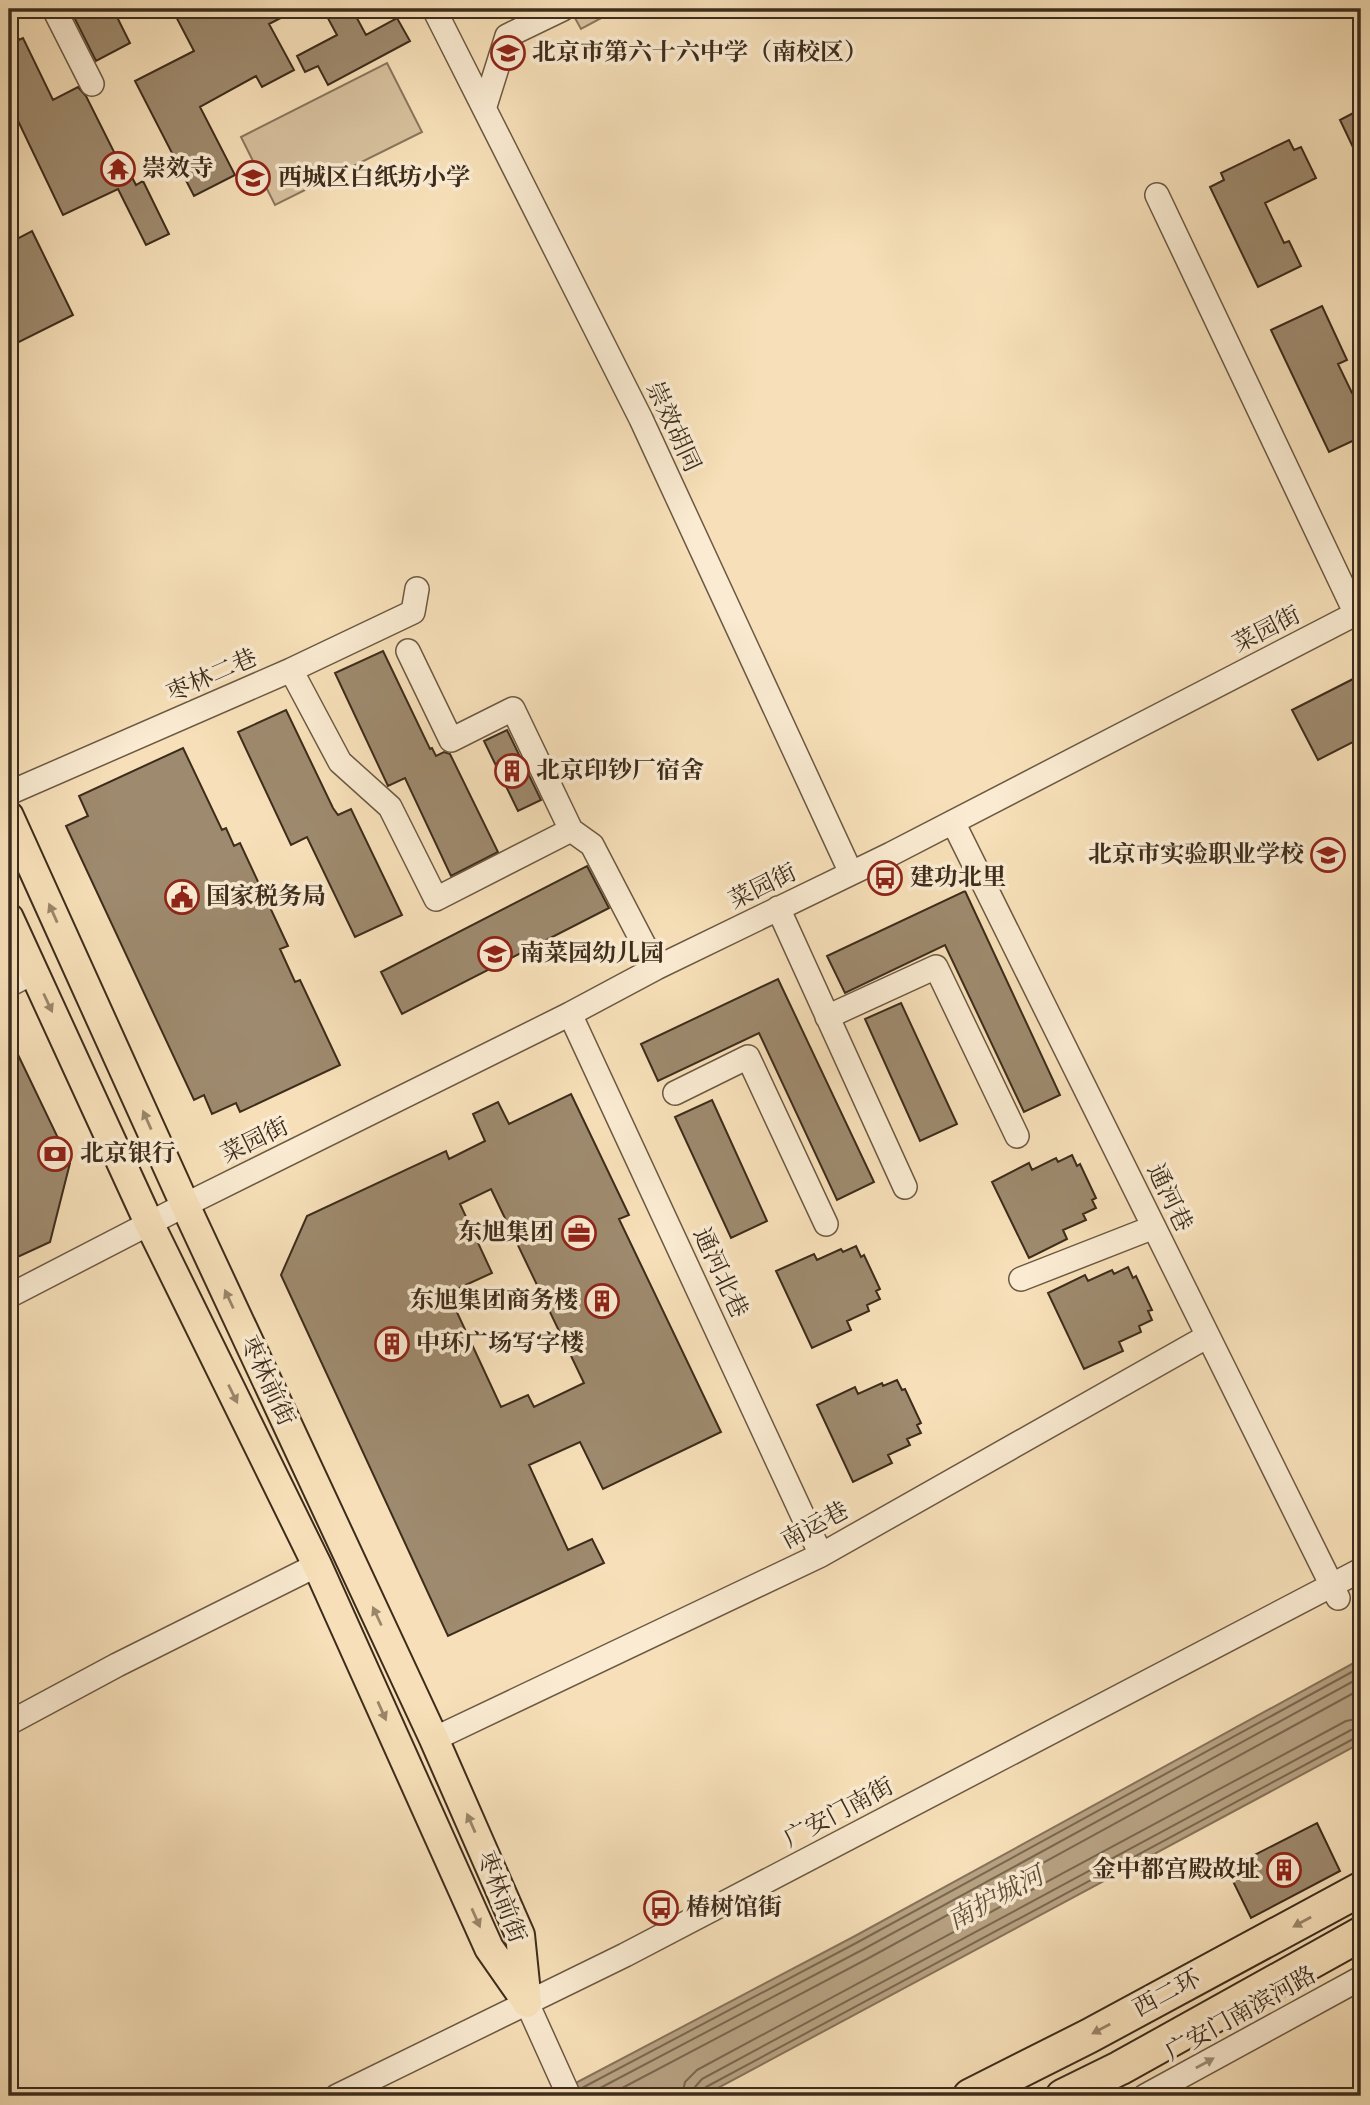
<svg xmlns="http://www.w3.org/2000/svg" width="1370" height="2105" viewBox="0 0 1370 2105" font-family="'IM FELL DW Pica','Noto Serif SC',serif">
<style>
.green{fill:#d7c19e;stroke:#8a765d;stroke-width:2}
.water{fill:#b8a384;stroke:#87735a;stroke-width:2}
.lines{fill:none;stroke-linecap:round;stroke-linejoin:round}
.shore{stroke:#7a6850;stroke-width:2}
.building{fill:#9e8a6e;stroke:#3d2c1c;stroke-width:2;fill-rule:evenodd}
.minor-casing{stroke:#6c5943;stroke-width:26}
.major-casing{stroke:#3d2c1c;stroke-width:32}
.highway-casing{stroke:#3d2c1c;stroke-width:37}
.minor{stroke:#faebd2;stroke-width:23}
.major{stroke:#f7e0b9;stroke-width:28}
.highway{stroke:#f7e0b9;stroke-width:33}
.oneway{fill:#9a866a}
.oneway2{fill:#9c8c77}
.labels{text-anchor:middle;dominant-baseline:central;stroke-width:7;stroke-linejoin:round;paint-order:stroke}
.poi-label{font-size:24px;font-weight:bold;fill:#3d2c1c;stroke:#faebd2;text-anchor:start}
.street-label{font-size:24px;fill:#3d2c1c;stroke:#faebd2}
.water-label{font-size:26px;font-style:italic;fill:#62503b;stroke:#faebd2}
</style>
<rect width="100%" height="100%" fill="#f7e0b9"/>
<filter id="stains"><feTurbulence type="fractalNoise" baseFrequency=".00286" numOctaves="4"/><feColorMatrix values="0 0 0 0 .2 0 0 0 0 .09 0 0 0 0 .02 0 0 0 .5 -.17"/></filter>
<radialGradient id="worn" r=".72"><stop offset=".6" stop-color="#630" stop-opacity="0"/><stop offset="1" stop-color="#630" stop-opacity=".3"/></radialGradient>
<path class="green" d="M570,9H618L581,29Z
M387,63L422,132L275,205L241,137Z"/>
<path class="water" d="M1361,1659V1743L703,2096H551L855,1936Z"/>
<g class="lines">
<path class="shore" d="M580,2089L858,1942L1361,1667
M585,2096L862,1950L1361,1677
M607,2096L867,1959L1361,1689
M682,2096L685,2082L697,2070L1346,1721L1361,1718
M693,2096L695,2087L702,2079L1351,1730L1361,1728
M702,2096L706,2087L1355,1738L1361,1737"/>
</g>
<path class="building" d="M70,9H113L130,43L96,61Z
M172,9H298L269,24L294,70L262,87L256,76L200,107L235,175L194,196L135,81L194,51Z
M323,9H352L366,35L397,18L410,41L328,85L318,66L305,72L297,56L337,35Z
M9,18L19,40L23,38L53,100L78,87L86,96L116,156L120,154L136,185L143,181L169,234L146,245L118,189L63,215L9,102Z
M1361,109V164L1340,120Z
M1289,140L1294,150L1301,147L1316,178L1265,203L1284,243L1289,241L1301,266L1258,287L1210,187L1224,180L1221,173Z
M32,231L73,315L9,347V243Z
M1322,306L1347,360L1338,364L1352,393L1361,389V437L1329,452L1271,330Z
M383,651L430,749L432,748L436,756L444,752L450,754L498,852L451,876L405,778L388,786L335,673Z
M1361,675V738L1318,760L1292,710Z
M286,710L333,808L338,815L351,809L402,915L355,937L307,837L291,845L238,732Z
M507,730L541,800L518,811L484,741Z
M183,748L222,830L226,828L234,846L240,843L288,946L280,949L295,982L300,980L340,1065L240,1112L236,1103L212,1114L204,1095L194,1100L66,826L88,816L79,796Z
M587,866L609,908L402,1014L381,972Z
M965,891L1060,1095L1024,1112L945,945L845,993L827,956Z
M778,979L874,1182L837,1200L759,1033L658,1081L641,1044Z
M901,1003L957,1124L920,1141L865,1019Z
M9,1036L70,1163L50,1242L9,1261Z
M571,1094L629,1215L619,1219L721,1432L603,1489L580,1442L529,1465L568,1550L592,1539L604,1563L448,1636L281,1275L307,1216L446,1151L449,1159L485,1141L473,1114L498,1102L509,1124ZM491,1189L584,1383L534,1407L528,1395L501,1407L448,1293L492,1273L460,1204Z
M712,1100L767,1221L731,1238L675,1117Z
M1072,1155L1077,1166L1080,1164L1096,1198L1092,1200L1096,1208L1083,1214L1086,1220L1063,1230L1067,1239L1029,1258L992,1182L1029,1163L1032,1170L1056,1158L1058,1162Z
M856,1246L861,1257L864,1255L880,1289L876,1291L880,1299L867,1305L869,1311L847,1321L851,1330L812,1348L776,1271L814,1254L817,1260L841,1249L843,1252Z
M1128,1267L1133,1278L1136,1276L1152,1310L1148,1311L1152,1320L1139,1326L1141,1332L1119,1342L1123,1351L1084,1369L1048,1293L1085,1275L1088,1281L1112,1270L1114,1274Z
M897,1380L902,1390L905,1389L921,1423L917,1425L921,1433L907,1439L910,1445L888,1455L892,1463L853,1482L817,1405L855,1387L858,1394L882,1383L883,1386Z
M1317,1823L1340,1871L1251,1918L1227,1869Z"/>
<g class="lines">
<g class="minor-casing">
<path id="minor" d="M54,9L92,84
M434,9L641,419L851,873
M485,106L507,36L563,9
M1157,195L1356,614
M291,670L340,762L390,807L436,899L571,830L513,709L451,740L408,651
M9,793L291,670L413,612L417,589
M953,822L1338,1598
M571,830L592,845L656,968
M778,908L905,1187
M9,985L34,972
M570,1014L821,1555
M827,1017L936,967L1017,1136
M675,1093L748,1057L826,1224
M1021,1279L1154,1227
M9,1296L185,1205L570,1014L656,968L891,854L1361,611
M9,1723L117,1665L317,1565
M434,1739L821,1555L1208,1336
M527,2003L569,2096
M337,2096L625,1955L1361,1570
M1145,2096L1361,1978"/>
</g>
<g class="major-casing">
<path id="major" d="M9,816L185,1205L434,1739L520,1935L527,2003
M9,918L149,1223L317,1565L489,1948L526,2001"/>
</g>
<g class="highway-casing">
<path id="highway" d="M970,2096L1089,2036L1361,1889
M1063,2096L1120,2068L1361,1934"/>
</g>
<use href="#minor" class="minor"/>
<use href="#major" class="major"/>
<use href="#highway" class="highway"/>
</g>
<defs><path id="oneway-solid" d="M-6-.8H1V-3.2L6.5 0L1 3.2V.8H-6Z" transform="scale(1.75)"/></defs>
<g class="oneway">
<use href="#oneway-solid" transform="translate(53 913) rotate(-114)"/>
<use href="#oneway-solid" transform="translate(48 1003) rotate(65)"/>
<use href="#oneway-solid" transform="translate(147 1120) rotate(-114)"/>
<use href="#oneway-solid" transform="translate(229 1299) rotate(-115)"/>
<use href="#oneway-solid" transform="translate(233 1394) rotate(64)"/>
<use href="#oneway-solid" transform="translate(377 1616) rotate(-115)"/>
<use href="#oneway-solid" transform="translate(382 1711) rotate(66)"/>
<use href="#oneway-solid" transform="translate(471 1823) rotate(-114)"/>
<use href="#oneway-solid" transform="translate(476 1918) rotate(66)"/>
<use href="#oneway-solid" transform="translate(1302 1922) rotate(151)"/>
<use href="#oneway-solid" transform="translate(1101 2029) rotate(152)"/>
</g>
<use class="oneway2" href="#oneway-solid" transform="translate(1205 2063) rotate(-29)"/>
<defs>
<g id="school-ring" transform="scale(1.75)"><circle r="9.5" fill="#faebd2" stroke="#8f2418" stroke-width="1.5"/><path d="M0-5L7-2L0 1L-7-2ZM-4 1L0 2.5L4 1V4Q0 6-4 4Z" fill="#8f2418"/></g>
<g id="temple-ring" transform="scale(1.75)"><circle r="9.5" fill="#faebd2" stroke="#8f2418" stroke-width="1.5"/><path d="M0-6L5-2H3V0L6.5 2.5H4V6H1.5V3h-3V6H-4V2.5H-6.5L-3 0V-2H-5Z" fill="#8f2418"/></g>
<g id="building-ring" transform="scale(1.75)"><circle r="9.5" fill="#faebd2" stroke="#8f2418" stroke-width="1.5"/><path d="M-4-6H4V6H1V3H-1V6H-4ZM-2.5-4.3h1.7v1.8h-1.7ZM.8-4.3h1.7v1.8H.8ZM-2.5-1h1.7V.8h-1.7ZM.8-1h1.7V.8H.8Z" fill="#8f2418"/></g>
<g id="bus-ring" transform="scale(1.75)"><circle r="9.5" fill="#faebd2" stroke="#8f2418" stroke-width="1.5"/><path d="M-5-6H5V4H4V6H2V4H-2V6H-4V4H-5ZM-3.5-4V0h7V-4ZM-3.5 1.2v1.5H-2V1.2ZM2 1.2v1.5H3.5V1.2Z" fill="#8f2418"/></g>
<g id="civic-ring" transform="scale(1.75)"><circle r="9.5" fill="#faebd2" stroke="#8f2418" stroke-width="1.5"/><path d="M-.6-6.5H3V-4.5H.6V-3L4-1V1h2V6H-6V1h2V-1L-.6-3ZM-1.2 2.5V6h2.4V2.5Z" fill="#8f2418"/></g>
<g id="bank-ring" transform="scale(1.75)"><circle r="9.5" fill="#faebd2" stroke="#8f2418" stroke-width="1.5"/><path d="M-6-4H6V4H-6ZM0-2.3a2.3 2.3 0 1 0 0 4.6a2.3 2.3 0 1 0 0-4.6Z" fill="#8f2418"/></g>
<g id="office-ring" transform="scale(1.75)"><circle r="9.5" fill="#faebd2" stroke="#8f2418" stroke-width="1.5"/><path d="M-6-3h4V-5.5h4V-3h4V5H-6ZM-1-4.5V-3h2v-1.5ZM-6 0V1H6V0Z" fill="#8f2418"/></g>
</defs>
<g fill-rule="evenodd">
<use href="#school-ring" x="508" y="53"/>
<use href="#temple-ring" x="118" y="169"/>
<use href="#school-ring" x="253" y="178"/>
<use href="#building-ring" x="512" y="771"/>
<use href="#school-ring" x="1328" y="855"/>
<use href="#bus-ring" x="885" y="878"/>
<use href="#civic-ring" x="182" y="897"/>
<use href="#school-ring" x="495" y="954"/>
<use href="#bank-ring" x="55" y="1154"/>
<use href="#office-ring" x="579" y="1233"/>
<use href="#building-ring" x="602" y="1301"/>
<use href="#building-ring" x="392" y="1344"/>
<use href="#building-ring" x="1284" y="1870"/>
<use href="#bus-ring" x="661" y="1908"/>
</g>
<g class="labels">
<g class="poi-label">
<text x="532" y="53">北京市第六十六中学（南校区）</text>
<text x="142" y="169">崇效寺</text>
<text x="278" y="178">西城区白纸坊小学</text>
<text x="536" y="771">北京印钞厂宿舍</text>
<text x="1304" y="855" text-anchor="end">北京市实验职业学校</text>
<text x="910" y="878">建功北里</text>
<text x="206" y="897">国家税务局</text>
<text x="520" y="954">南菜园幼儿园</text>
<text x="80" y="1154">北京银行</text>
<text x="554" y="1233" text-anchor="end">东旭集团</text>
<text x="578" y="1301" text-anchor="end">东旭集团商务楼</text>
<text x="416" y="1344">中环广场写字楼</text>
<text x="1260" y="1870" text-anchor="end">金中都宫殿故址</text>
<text x="686" y="1908">椿树馆街</text>
</g>
<g class="street-label">
<text transform="translate(673 427) rotate(65)">崇效胡同</text>
<text transform="translate(1267 630) rotate(-27)">菜园街</text>
<text transform="translate(212 676) rotate(-24)">枣林二巷</text>
<text transform="translate(763 887) rotate(-26)">菜园街</text>
<text transform="translate(255 1141) rotate(-26)">菜园街</text>
<text transform="translate(1169 1198) rotate(64)">通河巷</text>
<text transform="translate(720 1273) rotate(65)">通河北巷</text>
<text transform="translate(267 1381) rotate(65)">枣林前街</text>
<text transform="translate(815 1526) rotate(-28)">南运巷</text>
<text transform="translate(839 1813) rotate(-28)">广安门南街</text>
<text transform="translate(501 1897) rotate(69)">枣林前街</text>
<text transform="translate(1167 1994) rotate(-28)">西二环</text>
<text transform="translate(1241 2014) rotate(-29)">广安门南滨河路</text>
</g>
<g class="water-label">
<text transform="translate(996 1899) rotate(-28)">南护城河</text>
</g>
</g>
<rect width="1370" height="2105" fill="none" stroke="#f7e0b9" stroke-width="35"/>
<rect x="10" y="10" width="1349" height="2084" fill="none" stroke="#3d2c1c" stroke-width="3.5"/>
<rect x="18" y="18" width="1335" height="2070" fill="none" stroke="#3d2c1c" stroke-width="2"/>
<rect width="100%" height="100%" filter="url(#stains)"/>
<rect width="100%" height="100%" fill="url(#worn)"/>
</svg>
